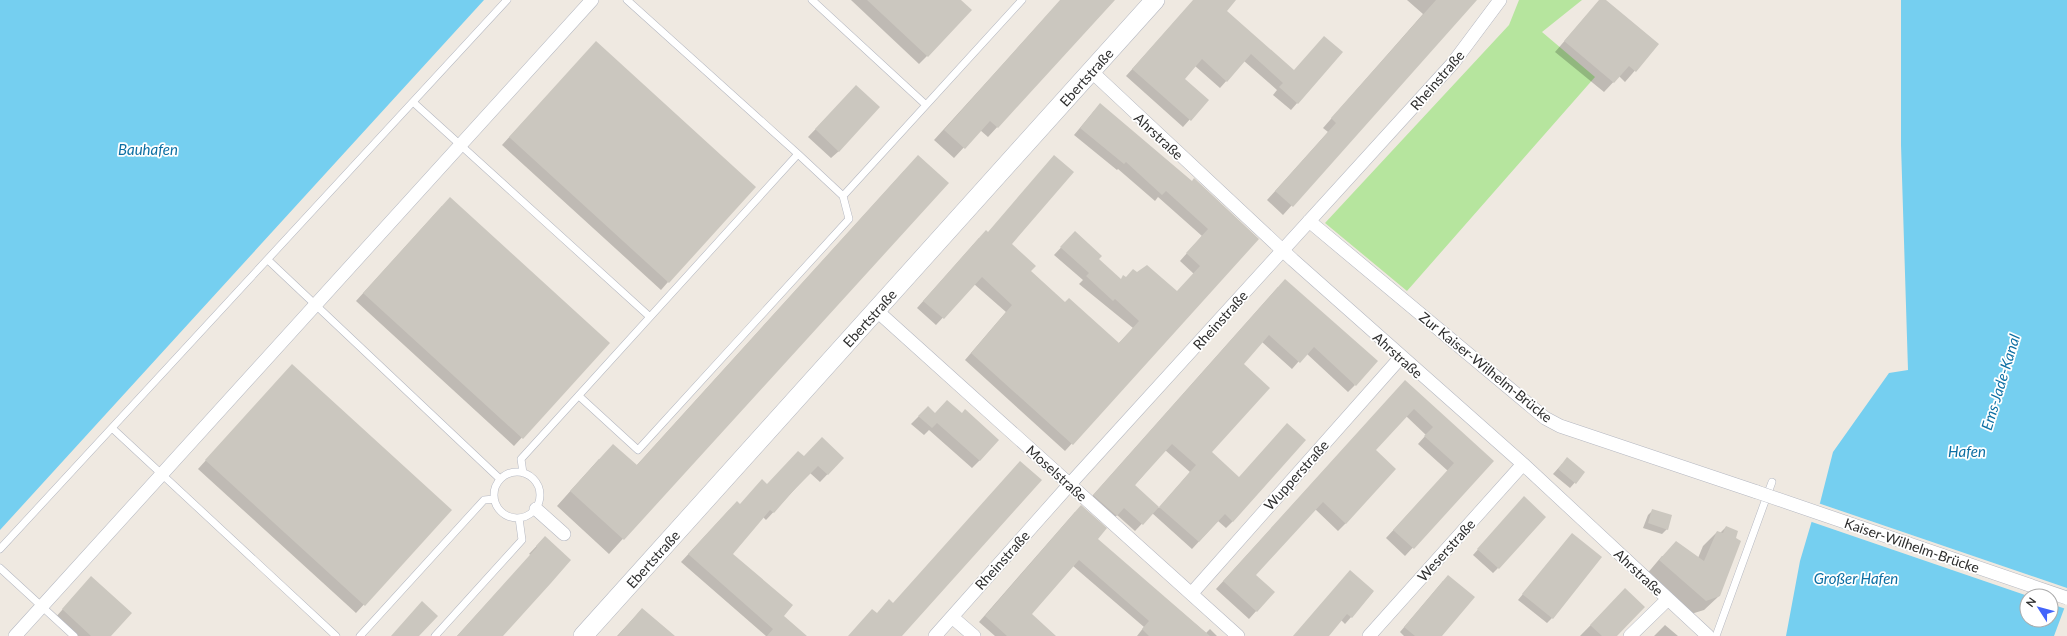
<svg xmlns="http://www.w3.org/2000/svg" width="2067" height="636" viewBox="0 0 2067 636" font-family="Lato,sans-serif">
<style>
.green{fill:#b6e59e}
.water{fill:#75cff0;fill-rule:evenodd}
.pier{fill:#efe9e1}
.shadow{fill:#0003;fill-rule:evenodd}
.building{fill:#cbc7bf;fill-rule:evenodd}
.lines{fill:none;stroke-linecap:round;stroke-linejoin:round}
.lane-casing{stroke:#b4b7c1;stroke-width:8}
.street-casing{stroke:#b4b7c1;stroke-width:14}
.secondary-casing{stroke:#b4b7c1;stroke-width:20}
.lane{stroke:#fff;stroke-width:7}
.street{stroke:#fff;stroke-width:13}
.secondary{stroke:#fff;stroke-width:19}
.street-bridge-casing{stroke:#b4b7c1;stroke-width:14;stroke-linecap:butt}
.street-bridge{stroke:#fff;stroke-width:13}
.labels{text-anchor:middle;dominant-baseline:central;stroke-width:3.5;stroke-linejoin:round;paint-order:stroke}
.street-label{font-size:14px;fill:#2e2e2e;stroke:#fff}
.water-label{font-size:15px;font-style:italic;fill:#0d6fa3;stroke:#fff}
</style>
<rect width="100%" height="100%" fill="#efe9e1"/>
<path class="green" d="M1519,0H1582L1542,32L1595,77L1407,291L1325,223L1509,25Z"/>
<path class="water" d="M0,0H484L0,530Z
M1901,0H2067V601L2054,636H1786L1800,561L1813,517L1820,503L1833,452L1889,373L1908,370L1901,145ZM2027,596H2051V620H2027Z"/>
<path class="pier" d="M1818,503L2067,588L2066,609L2051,604V596H2028L1809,521Z"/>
<path class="shadow" d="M851,0H960L927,56L919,64Z
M1061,0H1114L988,137L980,130L954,158L934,140Z
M1194,0H1224L1225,11L1293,71L1342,52L1291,110L1273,95L1277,90L1244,61L1220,88L1195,66L1183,79L1207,100L1183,127L1126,76Z
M1407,0H1476L1283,215L1267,200L1328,132L1323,128L1423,14Z
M1600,0H1605L1658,44L1625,82L1619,76L1604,92L1555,52Z
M589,50L668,282L661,290L502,145Z
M849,94L839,151L831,158L808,137Z
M1094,111L1257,239L1065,451L965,360L1006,312L974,284L936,325L917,308L979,238L1011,244L1030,271L1065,303L1118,344L1133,328L1079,284L1083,280L1054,255L1068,240L1097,259L1120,280L1125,279L1177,292L1194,274L1180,261L1202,236L1158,197L1155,201L1118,169L1117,170L1074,135Z
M904,171L947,183L609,554L557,506L599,459L636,466Z
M442,206L609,343L514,446L356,301Z
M1278,287L1355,385L1348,392L1306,353L1292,369L1262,342L1242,364L1211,453L1233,521L1226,528L1218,521L1192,549L1152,513L1135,531L1117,515L1110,522L1087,502ZM1165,450L1190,472L1159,508L1134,486Z
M285,373L451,510L356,613L198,469Z
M1398,389L1493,461L1405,556L1386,538L1448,471L1418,444L1426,435L1406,416L1375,450L1346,523L1338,531L1315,509L1254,575L1273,592L1249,619L1216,589Z
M928,407L980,460L972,468L929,430L924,435L911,424Z
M804,457L843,458L820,482L810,473L766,520L763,517L731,554L782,616L805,636H766L681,562L729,510L740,505Z
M1562,464L1584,472L1570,488L1553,474Z
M1519,503L1498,568L1493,573L1473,555Z
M1653,510L1667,529L1662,534L1643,528L1648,515Z
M1075,512L1096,539L1206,633L1210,629L1217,636H1137L1144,627L1073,566L1030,614L1055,636H995L979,622Z
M1726,527L1734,539L1719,596L1704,610L1691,614L1646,575L1662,556L1698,558L1703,546L1717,532L1720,533Z
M1572,534L1552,618L1547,623L1518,600Z
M545,537L502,636H457L531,555L529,554Z
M1443,581L1441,636H1404L1400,632Z
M84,585L110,636H75L55,618Z
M1625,590L1616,636H1580Z
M1373,592L1345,624L1341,620L1327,636H1294Z
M642,609L674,636H617Z
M1665,625L1678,636H1654Z"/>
<path class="building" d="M867,0H961L972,10L928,57Z
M1060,0H1115L998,128L990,121L965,149L944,130Z
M1193,0H1236L1227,11L1294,70L1324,36L1343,52L1298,104L1279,87L1283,83L1251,54L1227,82L1202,59L1185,79L1209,100L1191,121L1132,69Z
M1436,0H1477L1293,207L1275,191L1336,123L1331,118Z
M1599,0H1606L1659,44L1636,72L1629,66L1614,83L1564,41Z
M596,41L756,187L669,283L509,137Z
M856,85L880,107L839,152L815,129Z
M1100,103L1192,181L1194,178L1259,239L1073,445L971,353L1012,305L982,277L944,319L923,301L986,230L988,232L1054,155L1074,172L1012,244L1036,266L1031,271L1065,302L1069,298L1119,343L1139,321L1115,299L1113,301L1086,276L1089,273L1060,247L1075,231L1102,256L1099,259L1121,279L1123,275L1126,277L1133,269L1137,272L1147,265L1177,291L1200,266L1186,253L1208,229L1166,191L1162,195L1126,162L1124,164L1080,128Z
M918,155L949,183L624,540L570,491L613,444L637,465Z
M450,197L610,343L523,439L363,293Z
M1285,279L1378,361L1356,386L1314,347L1300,363L1269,335L1244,364L1270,388L1212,452L1239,477L1287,423L1306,440L1233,522L1225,514L1199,542L1159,507L1143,525L1124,508L1117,516L1093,495ZM1172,444L1196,465L1159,507L1135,485Z
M292,364L452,510L365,606L205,460Z
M1405,380L1494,461L1414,549L1393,530L1454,463L1424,436L1433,427L1414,409L1376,450L1396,469L1346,524L1323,502L1256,575L1275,592L1257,612L1223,581Z
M947,400L962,413L965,409L999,440L980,461L937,423L932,428L918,416L928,406L935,413Z
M822,437L844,458L828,475L818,466L794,490L774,513L770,510L733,554L793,605L784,616L807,636H767L773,629L688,554L737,501L740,504L762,479L767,484L798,451L804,456Z
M1567,457L1585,472L1576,484L1558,469Z
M1020,461L1042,480L902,636H848L872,609L877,613L889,599L893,603Z
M1524,496L1546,517L1499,569L1477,549Z
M1081,505L1107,528L1098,539L1210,636H1149L1142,629L1149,621L1079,560L1032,614L1056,636H1007L985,616Z
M1652,509L1672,515L1668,530L1648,523Z
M1726,526L1738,531L1736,538L1741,541L1720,596L1706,601L1659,560L1676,541L1704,561L1717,531L1723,533Z
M1572,533L1602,557L1553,619L1522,594Z
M545,536L571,560L551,583L503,636H457L537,547L536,546Z
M1350,570L1374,591L1352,618L1347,614L1329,636H1293Z
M1448,575L1475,597L1442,636H1415L1404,627Z
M91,576L132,613L111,636H91L62,609Z
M1625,588L1645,607L1617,636H1602L1590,625Z
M422,601L438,616L419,636H391Z
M642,608L675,636H618Z"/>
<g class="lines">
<g class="lane-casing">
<path id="lane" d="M627,0L798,154
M812,0L926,105
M413,102L650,317
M268,260L500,479
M579,396L638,450L849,219L843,196
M112,428L336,636
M494 495a23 23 0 1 1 46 0a23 23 0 1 1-46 0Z
M523,473L521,459L798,154L843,196L1022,0
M0,549L507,0
M0,568L74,636
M360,636L484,500L494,499
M435,636L522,540L519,518
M1716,636L1772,482"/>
</g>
<g class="street-casing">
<path id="street" d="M1091,71L1293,260L1523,464L1708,636
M1309,221L1545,418L1560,426L1757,492
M876,310L1238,636
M536,509L564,534
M1192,593L1401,357
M952,617L974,636
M15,636L592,0
M935,636L1070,484L1453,63L1500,0
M1369,636L1523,464
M1630,636L1668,599"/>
</g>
<g class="secondary-casing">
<g id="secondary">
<path id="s1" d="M583,636L1155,0"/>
</g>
</g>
<use href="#lane" class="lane"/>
<use href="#street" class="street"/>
<use href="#secondary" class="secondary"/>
<g class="street-bridge-casing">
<path id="street-bridge" d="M1757,492L2067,598"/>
</g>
<use href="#street-bridge" class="street-bridge"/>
</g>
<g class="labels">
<g class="street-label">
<text stroke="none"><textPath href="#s1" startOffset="752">Ebertstraße</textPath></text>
<text transform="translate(1437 80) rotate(-49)">Rheinstraße</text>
<text transform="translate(1159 136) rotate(43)">Ahrstraße</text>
<text stroke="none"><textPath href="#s1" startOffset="428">Ebertstraße</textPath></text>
<text transform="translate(1220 320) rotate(-48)">Rheinstraße</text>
<text transform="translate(1398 355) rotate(42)">Ahrstraße</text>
<text transform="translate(1486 367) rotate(39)">Zur Kaiser-Wilhelm-Brücke</text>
<text transform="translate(1057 473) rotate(42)">Moselstraße</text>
<text transform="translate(1296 475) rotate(-48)">Wupperstraße</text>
<text transform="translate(1912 545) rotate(19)">Kaiser-Wilhelm-Brücke</text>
<text transform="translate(1446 550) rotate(-48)">Weserstraße</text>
<text stroke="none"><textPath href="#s1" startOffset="104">Ebertstraße</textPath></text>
<text transform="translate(1002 560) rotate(-48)">Rheinstraße</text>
<text transform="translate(1639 572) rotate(43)">Ahrstraße</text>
</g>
<g class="water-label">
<text x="148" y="149">Bauhafen</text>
<text transform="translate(2000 382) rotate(-73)">Ems-Jade-Kanal</text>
<text x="1967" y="451">Hafen</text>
<text x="1856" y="578">Großer Hafen</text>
</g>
</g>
<g transform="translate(2039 608) rotate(306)"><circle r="19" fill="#ffffff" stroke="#ababab"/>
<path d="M0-3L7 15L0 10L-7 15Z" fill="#4264fb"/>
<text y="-6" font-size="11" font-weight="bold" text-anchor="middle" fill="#2e2e2e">N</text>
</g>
</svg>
